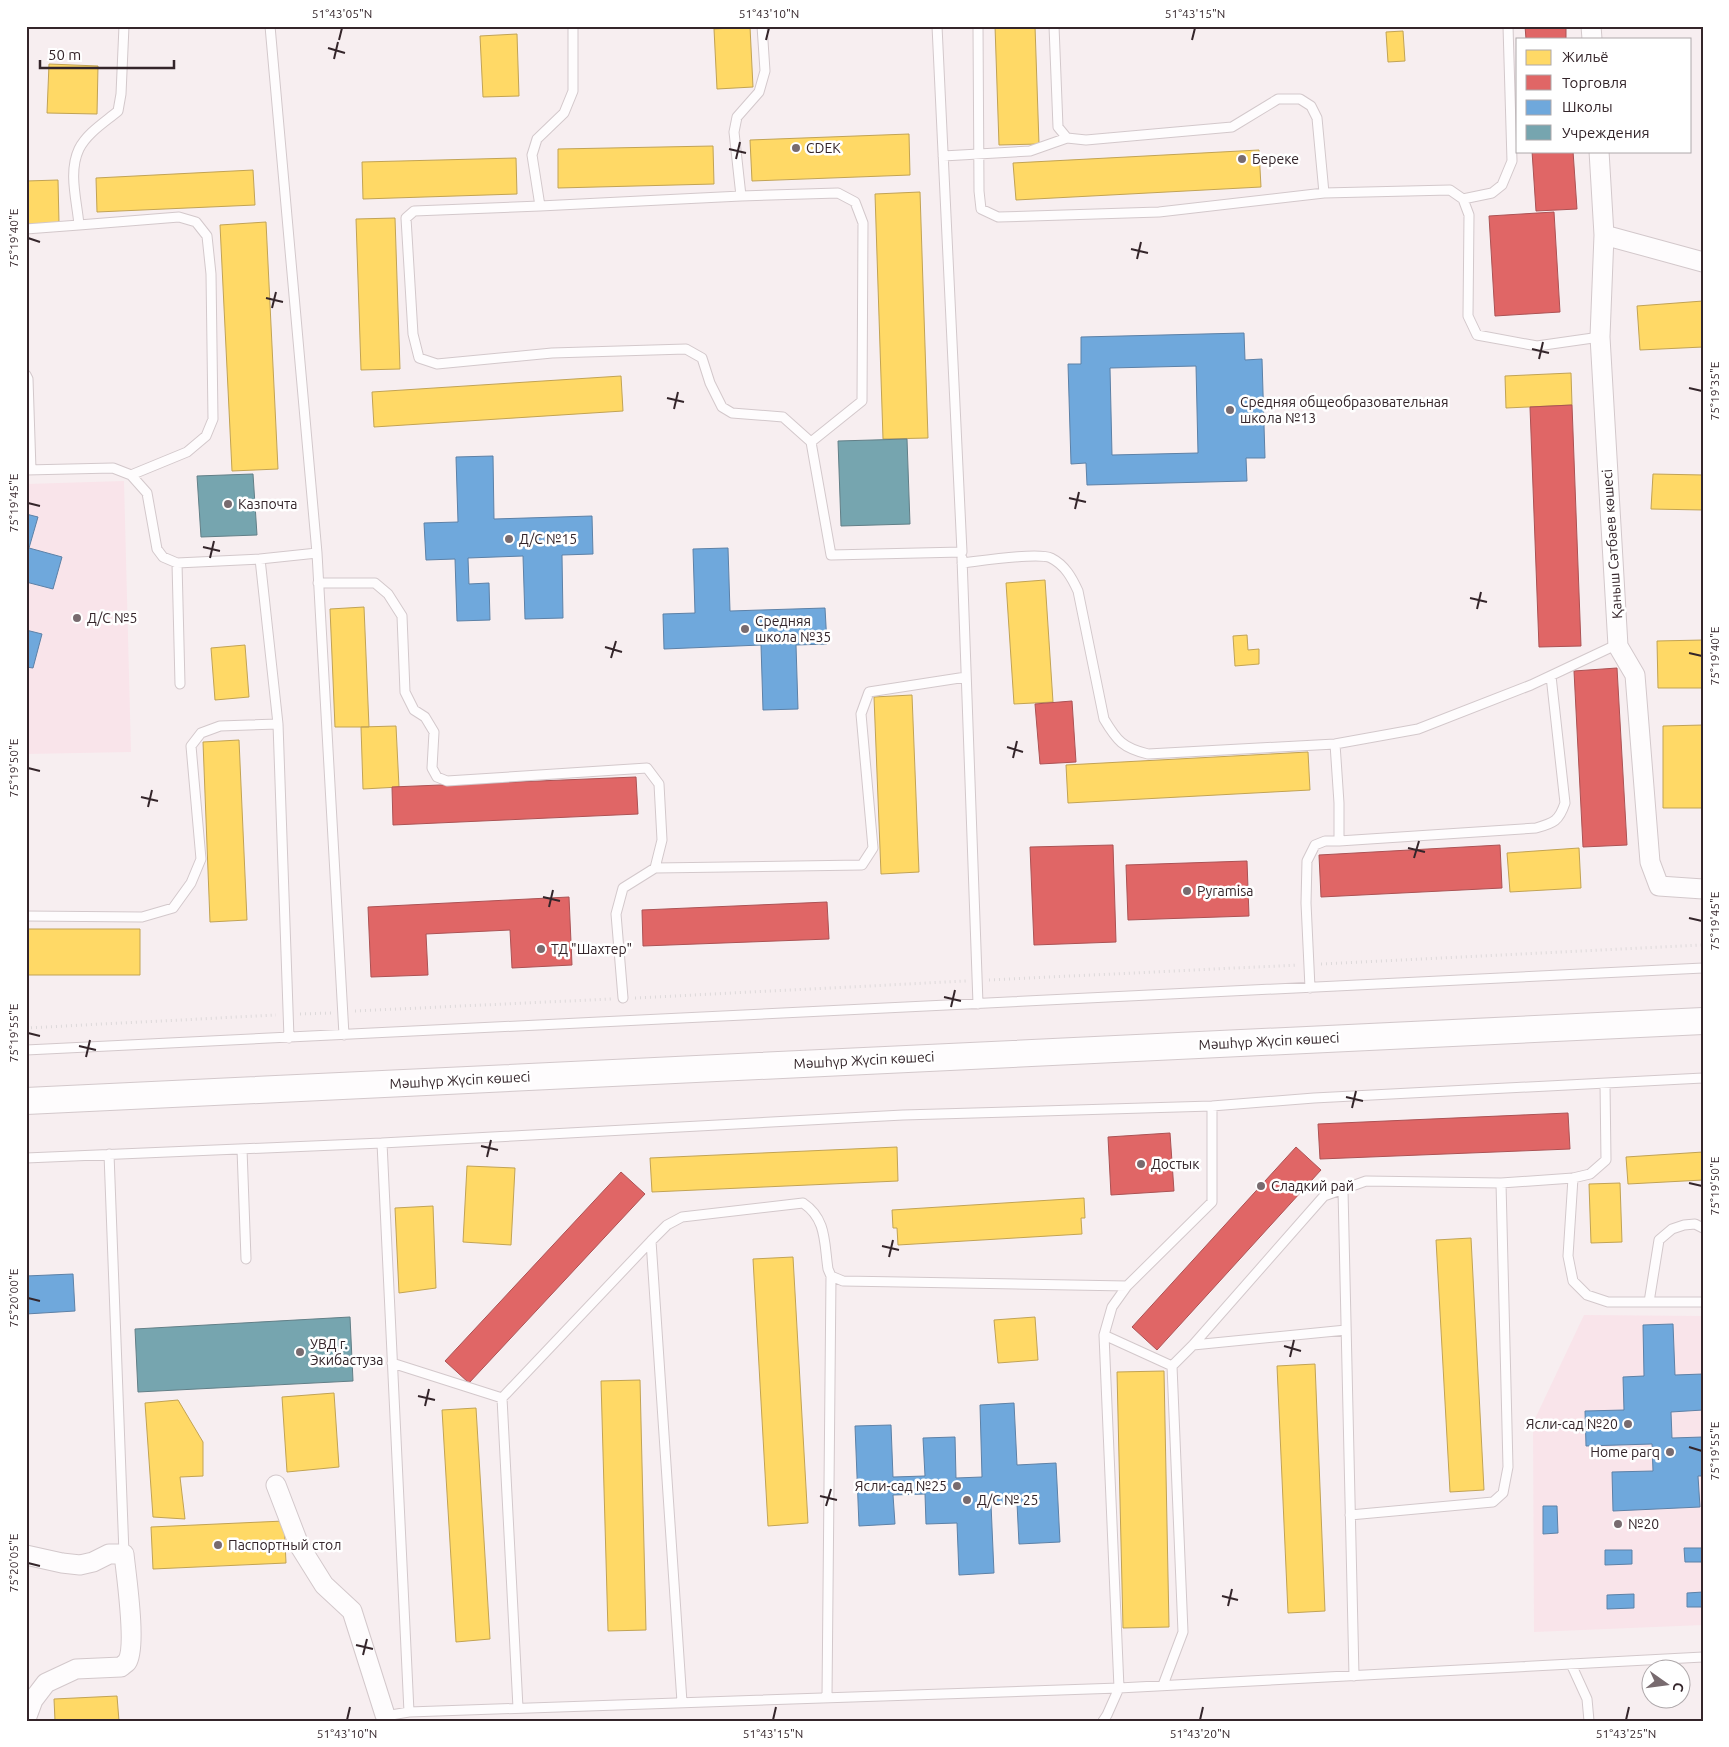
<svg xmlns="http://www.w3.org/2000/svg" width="1729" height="1747" viewBox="0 0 1729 1747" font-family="Ubuntu,sans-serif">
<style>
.built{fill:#f9e4ea}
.homes{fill:#ffd966;stroke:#c2a354}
.shops{fill:#e06666;stroke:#ac5254}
.schools{fill:#6fa8dc;stroke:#5d81a7;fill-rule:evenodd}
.public{fill:#76a5af;stroke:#627f87}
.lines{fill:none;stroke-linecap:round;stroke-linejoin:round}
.service-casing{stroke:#d3c8cb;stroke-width:11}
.minor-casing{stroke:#d3c8cb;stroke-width:21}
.secondary-casing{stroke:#d3c8cb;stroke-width:28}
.path{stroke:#ddd9da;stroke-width:3;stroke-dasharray:1 4;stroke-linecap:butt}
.service{stroke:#fefcfd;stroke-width:9}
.minor{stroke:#fefcfd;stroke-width:19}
.secondary{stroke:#fefcfd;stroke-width:26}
.ticks{fill:none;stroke:#34252a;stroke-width:2}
.poi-dot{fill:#786b6f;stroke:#fff;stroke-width:2}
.labels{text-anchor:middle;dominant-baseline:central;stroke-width:5;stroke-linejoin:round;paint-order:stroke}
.poi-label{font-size:14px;fill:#34252a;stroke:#fff;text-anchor:start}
.street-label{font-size:14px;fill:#34252a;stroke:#fff}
.neatline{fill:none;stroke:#34252a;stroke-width:2}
.ticks-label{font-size:12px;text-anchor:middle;fill:#34252a}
</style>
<rect width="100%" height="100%" fill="#f7eef0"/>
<path class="built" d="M124,481L131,752L26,754V484Z
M1584,1315L1703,1316V1625L1534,1632L1533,1423Z"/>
<path class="homes" d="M995,26H1035L1039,144L999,145Z
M750,27L753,87L717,89L714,29Z
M1403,31L1405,61L1388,62L1386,32Z
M517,34L519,96L483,97L480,36Z
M49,64L98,66L97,114L47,113Z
M909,134L910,175L752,181L750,140Z
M713,146L714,184L558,188V149Z
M1259,150L1261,187L1016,200L1013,163Z
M516,158L517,194L363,199L362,162Z
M253,170L255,205L97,212L96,178Z
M58,180L59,223L26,224V181Z
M920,192L928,438L883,439L875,194Z
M395,218L400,369L361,370L356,219Z
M266,222L278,469L232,471L220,225Z
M1703,301V347L1640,350L1637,306Z
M1571,373L1572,405L1506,408L1505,376Z
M621,376L623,411L374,427L372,392Z
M1653,474L1703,475V510L1651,509Z
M1045,580L1053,702L1014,704L1006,583Z
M364,607L369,727H335L330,609Z
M1247,635L1248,650L1259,649V664L1235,666L1233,636Z
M1703,640V688H1658L1657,641Z
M245,645L249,697L215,700L211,648Z
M912,695L919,872L881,874L874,697Z
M1703,725V808H1663V726Z
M396,726L399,787L363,789L361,727Z
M239,740L247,920L210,922L203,742Z
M1308,752L1310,790L1068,803L1066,765Z
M1579,848L1581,888L1510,892L1507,853Z
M26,929H140V975H26Z
M897,1147L898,1181L652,1192L650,1158Z
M1703,1152V1180L1628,1184L1626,1157Z
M467,1166L515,1168L511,1245L463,1242Z
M1620,1183L1622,1242L1591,1243L1589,1184Z
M1084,1198L1085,1218H1081L1082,1234L898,1245L897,1228H893L892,1210Z
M433,1206L436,1288L399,1293L395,1208Z
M1471,1238L1484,1490L1450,1492L1436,1240Z
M793,1257L808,1523L768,1526L753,1259Z
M1035,1317L1038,1360L998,1363L994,1320Z
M1315,1364L1325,1611L1288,1613L1277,1366Z
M1164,1371L1169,1627L1123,1628L1117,1372Z
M640,1380L646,1630L608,1631L601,1381Z
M334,1393L339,1467L287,1472L282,1397Z
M178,1400L203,1442V1476L180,1477L185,1519L153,1517L145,1403Z
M476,1408L490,1639L456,1642L442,1410Z
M284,1521L286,1563L153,1569L151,1527Z
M117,1696L119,1721H55L54,1699Z"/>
<path class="shops" d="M1525,26H1566V39H1526Z
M1532,151H1573L1577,209L1536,211Z
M1554,212L1560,312L1495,316L1489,216Z
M1572,405L1581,646L1539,647L1530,407Z
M1617,668L1627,845L1583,847L1574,671Z
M1072,701L1076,762L1040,764L1035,704Z
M636,777L638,814L393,825L392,787Z
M1113,845L1116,942L1034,945L1030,847Z
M1500,845L1502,888L1321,897L1319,855Z
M1247,861L1249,916L1128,920L1126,865Z
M569,897L572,965L512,968L510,930L426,934L428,975L371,977L368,907Z
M827,902L829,939L643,946L642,910Z
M1568,1113L1570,1149L1320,1159L1318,1124Z
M1170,1133L1174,1191L1111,1195L1108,1137Z
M1296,1147L1321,1170L1157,1350L1132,1327Z
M621,1172L645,1194L469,1383L445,1361Z"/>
<path class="schools" d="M1244,333L1245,360L1262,359L1265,458H1246L1247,481L1087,485L1086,463L1071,464L1068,364H1081V337ZM1196,366L1198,453L1112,455L1110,368Z
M493,456L494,519L592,516L593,554L562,555L563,618L525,619L523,556L468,558L469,584L489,583L490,620L457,621L455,559L426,560L424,523L458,522L456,457Z
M26,514L38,517L29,548L62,557L53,589L26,582Z
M728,548L730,611L825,608L827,644L796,645L798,709L763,710L761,645L664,649L663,614L695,613L693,549Z
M26,630L42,634L33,668L26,667Z
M73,1274L75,1311L26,1314V1276Z
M1673,1324L1675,1375L1703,1374V1410L1671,1412L1672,1438L1703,1437V1476H1698L1700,1507L1613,1511L1612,1472L1653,1471L1652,1444L1586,1446L1585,1411L1624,1410L1623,1377L1644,1376L1643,1325Z
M1014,1403L1017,1465L1056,1463L1060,1542L1019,1544L1017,1503L991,1504L994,1573L959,1575L957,1523L926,1524L925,1494L893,1495L895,1524L859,1526L855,1426L891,1425L893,1477L925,1476L923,1438L955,1437L956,1478L982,1477L980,1405Z
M1543,1506H1557L1558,1533L1543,1534Z
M1684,1548H1703V1562H1685Z
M1605,1550H1632V1564L1605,1565Z
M1703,1592V1607H1687V1593Z
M1634,1594V1608L1607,1609V1595Z"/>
<path class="public" d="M907,439L910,524L841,526L838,441Z
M253,474L257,535L201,537L197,476Z
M350,1317L353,1381L138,1392L135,1329Z"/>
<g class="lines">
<g class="service-casing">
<path id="service" d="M124,26L121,94L118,111C105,122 87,133 79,149C68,172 77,201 79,225L179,217L196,222L207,236L211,274L213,419L206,436L187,452L131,475
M270,26L317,553
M573,26V91L564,113L537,139L532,155L540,206L414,211L406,218L413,334L419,358L437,364L552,353L686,349L702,358L710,383L722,407L732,413L783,417L811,442L831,555L962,552L937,26
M978,26L979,191L981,209L998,217L1159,212L1324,193
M1054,26L1058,127L1067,138L1086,140L1232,127L1278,99H1300L1311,106L1317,118L1324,193L1450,190L1463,199L1469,215L1468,316L1477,335L1537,346L1600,337
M943,156L1030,151L1067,138
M741,196L838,193L855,202L863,223L862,401L811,442
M1463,199L1492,193L1502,185L1512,161L1508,26
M540,206L741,196L734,132L737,117L759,92L765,71L762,26
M26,229L79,225
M26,375L28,379L31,470
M26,470L113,468L131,475L147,493L157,549L163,557L177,563L260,559L317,553L344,1035
M962,558L978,1004
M260,559L278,724L289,1038
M177,563L180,684
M962,563C980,561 1038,552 1051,558C1065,565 1072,578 1078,591L1104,719C1117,741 1123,748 1148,754L1335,744L1418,729L1531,685L1618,644
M318,583H375L388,594L402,616L405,692L414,710L425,717L434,732L432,768L437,777L447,781L647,768L659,784L662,840L655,868L623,888L616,914L623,998
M1339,841L1536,828C1554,823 1559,821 1565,803L1551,676
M655,868L862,865L873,848L861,714L869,692L966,677
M26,916L142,917L173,908L191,883L201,859L191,746L201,733L220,726L278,724
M1310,988L1306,903L1307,861L1315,845L1325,841H1339V803L1335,744
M26,1050L1703,968
M382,1143L409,1712
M242,1149L246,1259
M109,1154L124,1554
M26,1158L382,1143L903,1115L1212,1106L1314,1098L1703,1078
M1573,1178L1568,1256L1573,1281L1587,1295L1608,1302H1703
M1343,1190L1354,1676
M651,1241L682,1702
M1649,1302L1659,1240L1672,1229L1684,1225L1695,1224L1703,1228
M1104,1335L1172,1366
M1193,1345L1346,1330
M392,1363L502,1398L518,1708
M502,1398L651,1241L667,1225L682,1217L803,1203C827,1219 824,1243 828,1269L831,1276L843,1281L1127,1286
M1350,1515L1493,1502L1503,1493L1508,1467L1501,1183
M1571,1664L1587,1699L1589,1721
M1163,1685L1183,1632L1172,1366L1193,1345L1324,1196L1366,1181L1501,1183L1573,1178L1590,1174L1606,1160L1605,1084
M827,1697L831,1276
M385,1716L409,1712L1119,1688L1703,1657
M1103,1721L1107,1715L1119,1688L1104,1335L1112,1307L1127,1286L1212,1202V1106"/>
</g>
<g class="minor-casing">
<path id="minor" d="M1591,26L1592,39
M1599,151L1604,235L1600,337L1618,646L1635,675L1650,862L1659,886L1703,889
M1604,235L1703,262
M276,1485L299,1545L324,1585L352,1611L385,1715
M26,1555L62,1563L80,1565L93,1562L109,1554H124C126,1574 137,1647 127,1662C125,1664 123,1665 121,1667L76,1669L46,1683L33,1700L26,1719"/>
</g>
<g class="secondary-casing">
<path id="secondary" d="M26,1101L1703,1021"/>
</g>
<path class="path" d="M1321,964L1703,945
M989,980L1298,965
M635,998L966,981
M355,1011L611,999
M300,1014L331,1013
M26,1028L276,1015"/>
<use href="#service" class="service"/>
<use href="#minor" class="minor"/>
<use href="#secondary" class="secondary"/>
</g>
<path class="ticks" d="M339,40L342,28M766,40L769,28M1192,40L1195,28M328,48L345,53M334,59L338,42M729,149L746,153M736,159L740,142M28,238L40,242M1131,249L1148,253M1137,259L1141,242M266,298L283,302M272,308L276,292M1532,349L1549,353M1539,359L1543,342M1689,388L1702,391M667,398L684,402M674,409L678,392M1069,498L1086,502M28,503L40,506M1075,509L1079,492M203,547L220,551M210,558L214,541M1470,598L1487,602M1477,609L1481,592M605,647L622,652M1689,653L1702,656M611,658L616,641M1007,747L1023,752M1013,758L1017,741M28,768L40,771M141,797L158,801M148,807L152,790M1408,848L1425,852M1414,858L1419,841M543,897L560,901M549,907L553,890M1689,918L1702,921M944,997L961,1001M951,1007L955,990M28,1033L40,1036M79,1046L96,1050M86,1057L90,1040M1346,1097L1363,1101M1352,1108L1356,1091M481,1146L498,1150M487,1157L491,1140M1689,1183L1702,1186M882,1246L899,1250M889,1257L893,1240M28,1298L40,1301M1284,1346L1301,1351M1290,1357L1294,1340M418,1396L435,1400M425,1406L429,1389M1689,1447L1702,1451M820,1496L837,1500M826,1506L831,1489M28,1563L40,1566M1222,1596L1238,1600M1228,1606L1232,1589M356,1645L373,1649M363,1655L367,1639M347,1720L350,1707M773,1720L776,1707M1200,1720L1203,1707M1626,1720L1629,1707"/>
<g class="poi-dot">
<circle cx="796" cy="148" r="5"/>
<circle cx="1242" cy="159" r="5"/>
<circle cx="1230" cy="410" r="5"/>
<circle cx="228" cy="504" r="5"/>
<circle cx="509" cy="539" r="5"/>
<circle cx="77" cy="618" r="5"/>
<circle cx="745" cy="629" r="5"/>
<circle cx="1187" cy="891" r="5"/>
<circle cx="541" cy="949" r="5"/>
<circle cx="1141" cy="1164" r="5"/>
<circle cx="1261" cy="1186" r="5"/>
<circle cx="300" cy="1352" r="5"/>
<circle cx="1628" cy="1424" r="5"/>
<circle cx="1670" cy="1452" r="5"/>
<circle cx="957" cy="1486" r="5"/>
<circle cx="967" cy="1500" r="5"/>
<circle cx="1618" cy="1524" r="5"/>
<circle cx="218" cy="1545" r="5"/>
</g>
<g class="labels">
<g class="poi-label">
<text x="806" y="148">CDEK</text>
<text x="1252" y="159">Береке</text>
<text x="1240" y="402">Средняя общеобразовательная<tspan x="1240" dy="16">школа №13</tspan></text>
<text x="238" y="504">Казпочта</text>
<text x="519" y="539">Д/С №15</text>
<text x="87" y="618">Д/С №5</text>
<text x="755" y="621">Средняя<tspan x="755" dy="16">школа №35</tspan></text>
<text x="1197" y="891">Pyramisa</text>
<text x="551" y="949">ТД "Шахтер"</text>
<text x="1151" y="1164">Достык</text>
<text x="1271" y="1186">Сладкий рай</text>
<text x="310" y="1344">УВД г.<tspan x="310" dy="16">Экибастуза</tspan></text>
<text x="1618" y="1424" text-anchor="end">Ясли-сад №20</text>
<text x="1660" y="1452" text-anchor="end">Home parq</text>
<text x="947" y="1486" text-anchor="end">Ясли-сад №25</text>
<text x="977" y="1500">Д/С № 25</text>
<text x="1628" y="1524">№20</text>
<text x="228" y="1545">Паспортный стол</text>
</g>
<g class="street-label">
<text transform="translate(1612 544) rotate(-94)">Қаныш Сәтбаев көшесі</text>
<text transform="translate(1269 1041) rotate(-3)">Мәшһүр Жүсіп көшесі</text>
<text transform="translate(864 1060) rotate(-3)">Мәшһүр Жүсіп көшесі</text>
<text transform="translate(460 1080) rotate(-3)">Мәшһүр Жүсіп көшесі</text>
</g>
</g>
<rect width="1729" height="1747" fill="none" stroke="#ffffff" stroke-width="55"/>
<rect x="1516" y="38" width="175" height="115" fill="#ffffff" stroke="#aea8aa"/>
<rect x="1526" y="50" width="25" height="15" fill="#ffd966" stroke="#aea8aa"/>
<text x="1562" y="62" font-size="15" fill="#34252a">Жильё</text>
<rect x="1526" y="75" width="25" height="15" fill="#e06666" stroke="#aea8aa"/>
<text x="1562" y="88" font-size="15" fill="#34252a">Торговля</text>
<rect x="1526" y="100" width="25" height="15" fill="#6fa8dc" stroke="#aea8aa"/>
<text x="1562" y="112" font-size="15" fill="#34252a">Школы</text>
<rect x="1526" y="125" width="25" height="15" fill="#76a5af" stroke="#aea8aa"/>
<text x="1562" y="138" font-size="15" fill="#34252a">Учреждения</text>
<g transform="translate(1666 1684) rotate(104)"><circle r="24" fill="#ffffff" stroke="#aea8aa"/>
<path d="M0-4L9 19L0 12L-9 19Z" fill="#786b6f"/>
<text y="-8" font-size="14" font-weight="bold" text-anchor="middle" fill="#34252a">С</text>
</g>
<path d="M40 60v8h134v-8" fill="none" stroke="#34252a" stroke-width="2.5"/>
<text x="48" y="60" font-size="15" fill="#34252a" stroke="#ffffff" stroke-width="4" paint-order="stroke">50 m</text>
<rect x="28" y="28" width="1674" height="1692" class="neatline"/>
<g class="ticks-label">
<text x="342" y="18">51°43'05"N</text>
<text x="769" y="18">51°43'10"N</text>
<text x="1195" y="18">51°43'15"N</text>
<text transform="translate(14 238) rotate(-90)" y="4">75°19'40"E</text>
<text transform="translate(1715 391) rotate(-90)" y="4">75°19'35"E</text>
<text transform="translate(14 503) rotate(-90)" y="4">75°19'45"E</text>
<text transform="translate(1715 656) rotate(-90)" y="4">75°19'40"E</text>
<text transform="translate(14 768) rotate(-90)" y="4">75°19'50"E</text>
<text transform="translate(1715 921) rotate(-90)" y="4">75°19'45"E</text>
<text transform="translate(14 1033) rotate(-90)" y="4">75°19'55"E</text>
<text transform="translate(1715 1186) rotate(-90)" y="4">75°19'50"E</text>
<text transform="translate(14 1298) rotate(-90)" y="4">75°20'00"E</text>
<text transform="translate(1715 1451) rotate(-90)" y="4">75°19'55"E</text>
<text transform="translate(14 1563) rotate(-90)" y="4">75°20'05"E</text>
<text x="347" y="1738">51°43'10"N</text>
<text x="773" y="1738">51°43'15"N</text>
<text x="1200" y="1738">51°43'20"N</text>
<text x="1626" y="1738">51°43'25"N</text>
</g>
</svg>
